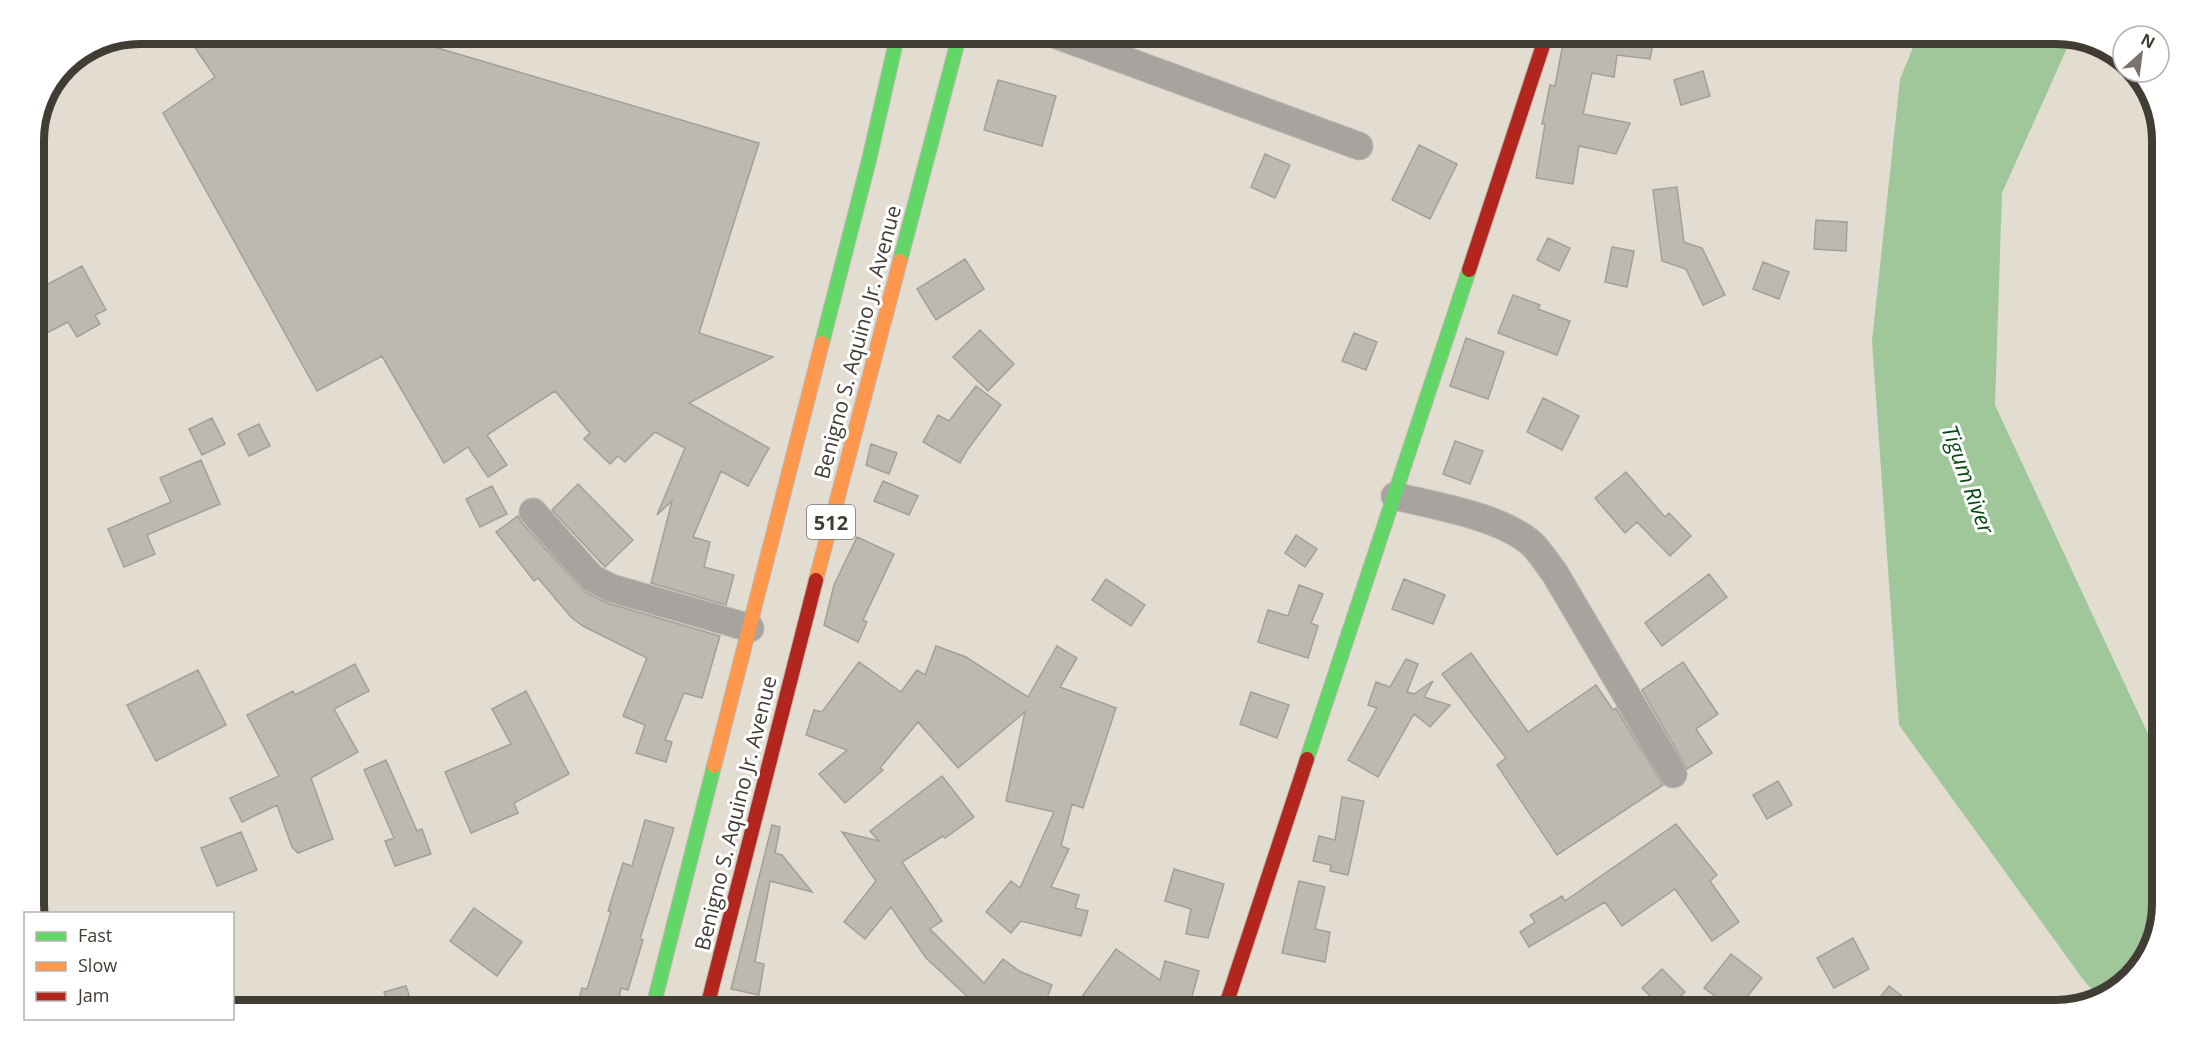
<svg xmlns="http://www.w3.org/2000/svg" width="2195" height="1044" viewBox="0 0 2195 1044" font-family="'Open Sans',sans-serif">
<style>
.water{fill:#a0c79a}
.building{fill:#bcb9b1;stroke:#a2a097;stroke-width:1.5}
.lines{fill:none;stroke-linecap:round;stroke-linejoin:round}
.street-casing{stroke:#bdb8b0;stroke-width:29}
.fast-casing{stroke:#bdb8b0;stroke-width:16}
.slow-casing{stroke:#bdb8b0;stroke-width:16}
.jam-casing{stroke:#bdb8b0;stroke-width:16}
.street{stroke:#a7a4a0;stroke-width:27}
.fast{stroke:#63d668;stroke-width:14}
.slow{stroke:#ff974d;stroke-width:14}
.jam{stroke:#b3261e;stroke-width:14}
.labels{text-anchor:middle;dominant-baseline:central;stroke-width:6;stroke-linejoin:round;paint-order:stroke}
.shield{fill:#fff;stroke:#7a7671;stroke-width:1.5}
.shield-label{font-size:20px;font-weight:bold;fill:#413c34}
.street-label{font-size:21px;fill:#413c34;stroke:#fff}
.water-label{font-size:22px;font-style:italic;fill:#084911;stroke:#fff}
.rim{fill:none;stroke:#413c34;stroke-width:8}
</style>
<rect width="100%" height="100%" fill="#e2dcd1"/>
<path class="water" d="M1919,33H2056L2072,37L2002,193L1995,405L2162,764V905L2151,951L2115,993L2099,998L2082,978L1899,725L1872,341L1900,79Z"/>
<path class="building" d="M185,33H387L759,143L699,333L773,357L689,403L769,448L748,486L721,471L693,537L710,542L704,567L734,575L726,605L651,583L672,501L657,515L685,448L655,432L625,462L618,456L610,464L584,439L590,433L555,391L487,435L507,465L488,477L468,447L444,463L382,356L317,391L163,113L215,77Z
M1565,33H1655L1650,59L1617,55L1614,77L1592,73L1583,114L1630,123L1616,154L1579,146L1573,184L1536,178L1545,124H1542L1550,85L1555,86Z
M1703,71L1710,96L1681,105L1674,80Z
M998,80L1056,96L1042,146L984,130Z
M1419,145L1457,164L1430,219L1392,200Z
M1265,154L1290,165L1275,198L1251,187Z
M1677,187L1684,242L1702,248L1725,295L1703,305L1686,269L1662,261L1653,190Z
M1816,220L1847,222L1846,251L1814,249Z
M1548,238L1570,248L1559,271L1537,260Z
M1612,247L1634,251L1627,287L1605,282Z
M965,259L984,289L936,320L917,289Z
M1763,262L1789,272L1779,299L1753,289Z
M82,266L106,310L95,315L100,324L77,337L68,322L33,340V292Z
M1513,295L1540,305L1538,309L1570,321L1557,355L1498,333Z
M980,330L1014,364L988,391L953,357Z
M1354,333L1377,342L1366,370L1342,361Z
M1466,338L1504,352L1488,399L1450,386Z
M976,386L1001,405L968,449L960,463L923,442L938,415L949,421Z
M1543,398L1579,416L1562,450L1527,432Z
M212,418L225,444L202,455L189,429Z
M259,424L270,446L249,456L238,434Z
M1455,441L1483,451L1470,484L1443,474Z
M871,444L897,453L889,474L866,465Z
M201,460L220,504L147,535L155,554L124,567L108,529L171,502L160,478Z
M1626,472L1665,517L1669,513L1691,536L1670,556L1637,522L1625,533L1595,498Z
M883,481L918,496L909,515L874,501Z
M578,484L633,540L605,567L552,510Z
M492,486L507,514L480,527L466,499Z
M518,516L521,522L585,592L607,603L720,636L702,698L684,693L665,740L672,742L666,762L636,753L645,725L623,716L647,658L583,626L571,617L538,578L534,581L496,532Z
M1296,535L1317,549L1305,567L1285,553Z
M857,537L894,554L863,620L867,622L858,642L824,625L834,585Z
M1709,574L1727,597L1662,646L1645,623Z
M1106,579L1145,605L1131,626L1092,600Z
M1404,579L1445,595L1433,624L1392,609Z
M1299,585L1323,594L1311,623L1318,626L1308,658L1258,642L1268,610L1288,616Z
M936,646L966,657L1028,697L1057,646L1077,658L1060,687L1116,708L1083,808L1072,804L1061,846L1069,849L1051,887L1079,895L1075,908L1088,911L1081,936L1021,921L1011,933L986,912L1011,881L1020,888L1054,812L1006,801L1025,712L958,768L918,722L880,768L883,770L845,803L819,774L847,750L806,735L814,710L822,712L859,662L901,692L917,670L925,675Z
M1471,653L1528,732L1596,685L1613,710L1616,708L1663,785L1557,855L1497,765L1506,758L1442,674Z
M1406,659L1418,664L1407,692L1414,694L1433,681L1424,697L1450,705L1430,727L1414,714L1378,777L1348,760L1377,708L1368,705L1376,682L1390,687Z
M1683,662L1718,714L1696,729L1712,753L1687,769L1642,690Z
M355,664L369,691L334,709L358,752L311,778L333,839L298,853L292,847L277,805L242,822L230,798L279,776L247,715L293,691L295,695Z
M198,670L226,725L156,761L127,705Z
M526,691L569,774L514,803L518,813L471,833L445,772L511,744L492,709Z
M1251,692L1289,705L1277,738L1240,724Z
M386,760L417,831L422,829L431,854L395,866L385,841L394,838L364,770Z
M942,776L974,817L945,838L943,836L902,862L942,921L930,929L984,983L1003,959L1019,971L1052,985L1043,1008L1020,999L1010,1011H983L926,958L891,907L865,939L844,922L876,881L842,832L879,841L870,831Z
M1778,781L1792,805L1767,819L1753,795Z
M1342,797L1364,801L1348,875L1330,871L1331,865L1313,861L1319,836L1335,840Z
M645,820L674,828L640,939L643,940L628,990L621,988L619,998L635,1002L634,1011H576L582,988L587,989L611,912L608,911L623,863L632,866Z
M1676,824L1717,875L1710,881L1739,922L1712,941L1675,889L1622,926L1605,902L1529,947L1520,932L1535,922L1530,915L1562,896L1565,901Z
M772,825L780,827L775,853L782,855L812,892L770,881L755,962L764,964L759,995L731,989Z
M241,832L257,870L217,886L201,848Z
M1174,869L1224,884L1208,938L1186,934L1191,909L1165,901Z
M1299,881L1325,887L1315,929L1330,932L1325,962L1282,953Z
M474,908L522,942L497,976L450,941Z
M1853,938L1869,969L1834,988L1817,958Z
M1116,949L1160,980L1165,961L1199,971L1188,1011H1105L1083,995Z
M1731,954L1762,978L1736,1011L1704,988Z
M1662,969L1685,992L1665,1011L1642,988Z
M406,986L414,1011H390L384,992Z
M1889,986L1921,1011H1869Z"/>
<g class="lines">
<g class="street-casing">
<path id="street" d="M1051,33L1359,146
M1395,496C1435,506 1505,517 1534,546C1541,554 1547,563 1554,572L1673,774
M533,512L592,578L611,588L750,628"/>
</g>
<g class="fast-casing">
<path id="fast" d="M900,261L960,33
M822,343L869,160L898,33
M1307,759L1469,270
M652,1011L714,766"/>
</g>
<g class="slow-casing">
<path id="slow" d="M816,580L900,261
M714,766L822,343"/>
</g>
<g class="jam-casing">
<path id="jam" d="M1469,270L1547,33
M706,1011L816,580
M1224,1011L1307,759"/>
</g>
<use href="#street" class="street"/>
<use href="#fast" class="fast"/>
<use href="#slow" class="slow"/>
<use href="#jam" class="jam"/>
</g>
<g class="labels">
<rect class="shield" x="807" y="505" width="48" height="34" rx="4.5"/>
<g class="shield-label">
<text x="831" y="522">512</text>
</g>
<g class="street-label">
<text transform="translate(857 342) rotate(-75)">Benigno S. Aquino Jr. Avenue</text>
<text transform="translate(735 813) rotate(-76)">Benigno S. Aquino Jr. Avenue</text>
</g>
<g class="water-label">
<text transform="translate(1969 479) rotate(70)">Tigum River</text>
</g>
</g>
<path d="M0 0H2195V1044H0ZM140 44H2056A96 96 0 0 1 2152 140V904A96 96 0 0 1 2056 1000H140A96 96 0 0 1 44 904V140A96 96 0 0 1 140 44Z" fill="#fff" fill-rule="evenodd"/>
<path class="rim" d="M140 44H2056A96 96 0 0 1 2152 140V904A96 96 0 0 1 2056 1000H140A96 96 0 0 1 44 904V140A96 96 0 0 1 140 44Z"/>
<rect x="24" y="912" width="210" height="108" fill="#ffffff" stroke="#b3b1ae" stroke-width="1.5"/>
<rect x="36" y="932" width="30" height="9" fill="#63d668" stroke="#b3b1ae" stroke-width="1.5"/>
<text x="78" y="942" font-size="18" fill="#413c34">Fast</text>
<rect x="36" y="962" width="30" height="9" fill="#ff974d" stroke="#b3b1ae" stroke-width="1.5"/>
<text x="78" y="972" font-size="18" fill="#413c34">Slow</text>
<rect x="36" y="992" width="30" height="9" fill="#b3261e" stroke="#b3b1ae" stroke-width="1.5"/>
<text x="78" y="1002" font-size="18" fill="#413c34">Jam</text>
<g transform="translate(2141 54) rotate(28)"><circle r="28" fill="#ffffff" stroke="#b3b1ae" stroke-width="1.5"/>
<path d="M0-4.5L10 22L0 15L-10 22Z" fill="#79746b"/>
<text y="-9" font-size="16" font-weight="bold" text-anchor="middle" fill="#413c34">N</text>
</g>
</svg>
